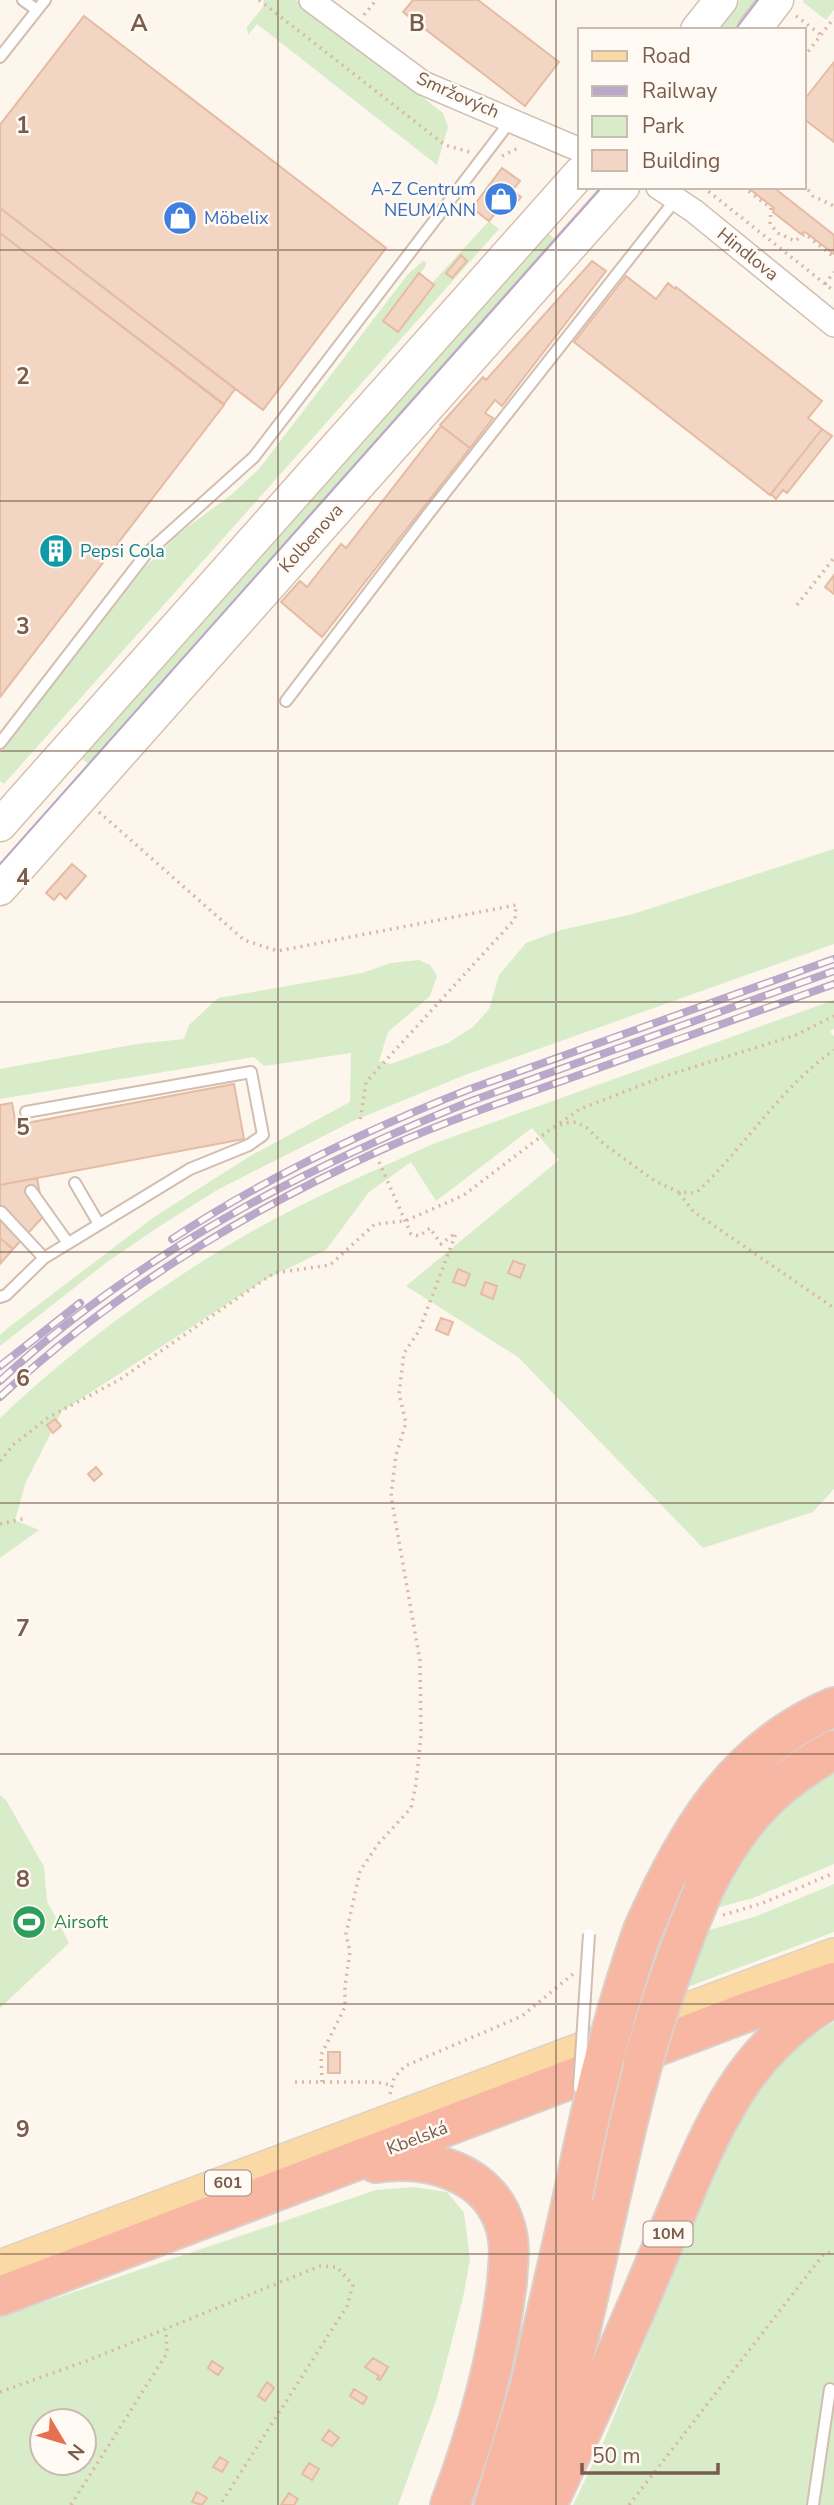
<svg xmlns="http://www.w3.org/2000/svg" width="834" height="2505" viewBox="0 0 834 2505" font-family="'Nunito Sans',sans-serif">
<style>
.green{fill:#d8ecc9;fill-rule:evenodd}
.building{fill:#f3d5c3;stroke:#e6bba3;stroke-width:2}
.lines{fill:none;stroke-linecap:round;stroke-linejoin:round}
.lane-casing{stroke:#d1beb0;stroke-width:14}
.street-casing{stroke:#d1beb0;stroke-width:26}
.secondary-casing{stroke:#d6c0b0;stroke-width:35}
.primary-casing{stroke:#dad1cd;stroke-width:38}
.highway-casing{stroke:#dad1cd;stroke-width:42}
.path{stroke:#d9b8a5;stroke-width:3.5;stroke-dasharray:2 5;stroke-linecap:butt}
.lane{stroke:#fff;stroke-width:10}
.street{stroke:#fff;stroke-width:23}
.secondary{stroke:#fff;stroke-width:32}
.primary{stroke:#fbd9a5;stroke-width:35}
.highway{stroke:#f7b7a3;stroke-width:38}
.tram{stroke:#b9a8c9;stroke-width:2}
.rail-casing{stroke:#b9a8c9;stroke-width:8}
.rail{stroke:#fffaf3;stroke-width:5;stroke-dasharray:16;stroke-linecap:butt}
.lane-bridge-casing{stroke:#d1beb0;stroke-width:14;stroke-linecap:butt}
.highway-bridge-casing{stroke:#dad1cd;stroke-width:42;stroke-linecap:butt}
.lane-bridge{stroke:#fff;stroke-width:10}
.highway-bridge{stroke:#f7b7a3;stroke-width:38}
.grid{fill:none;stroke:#7a5c4d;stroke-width:2;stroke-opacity:0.55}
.labels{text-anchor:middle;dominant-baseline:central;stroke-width:5;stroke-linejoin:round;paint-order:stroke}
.shield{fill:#fffaf3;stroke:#a28b7f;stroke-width:2}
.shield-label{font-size:16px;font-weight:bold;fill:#7a5c4d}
.street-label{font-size:18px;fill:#7a5c4d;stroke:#fffaf3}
.shop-label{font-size:18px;fill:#366cbe;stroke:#fffaf3;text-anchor:end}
.culture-label{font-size:18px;fill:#0d838f;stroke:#fffaf3;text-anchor:start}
.leisure-label{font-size:18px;fill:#27864d;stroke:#fffaf3;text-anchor:start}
.grid-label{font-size:23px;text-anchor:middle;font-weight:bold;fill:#7a5c4d;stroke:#fffaf3;stroke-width:5;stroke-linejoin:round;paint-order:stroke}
</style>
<rect width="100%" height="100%" fill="#fdf6ec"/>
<path class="green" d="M264,0H296L443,113L448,127L437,165L257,24L248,35L247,27L263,7Z
M740,0H765L741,30H717Z
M804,0H834V10L826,20L803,2Z
M489,221L499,229L4,784L0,781V753L145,567L182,531L231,495L259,469L408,274L423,261L426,262V266L383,320L398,332L434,285L432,283Z
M545,230L559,243L94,769L78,755Z
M834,849V944L465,1075L353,1121L217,1190L160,1226L107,1262L0,1346V1335L9,1327L154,1217L252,1155L350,1102L351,1053L264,1066L254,1057L0,1099V1069L137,1044L184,1039L189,1025L218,998L362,973L391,963L419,960L430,965L437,976L430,996L388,1032L379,1061L391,1064L448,1043L473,1027L489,1009L499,975L526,943L561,930L633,914Z
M834,1000V1029L830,1031L834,1037V1489L813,1512L703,1548L518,1357L406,1286L559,1160L532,1128L436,1201L411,1162L369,1192L326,1250L264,1280L62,1411L26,1482L15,1520L39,1530L0,1558V1418C72,1349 156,1288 242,1237C303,1202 368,1173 433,1144Z
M834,1765V1864L753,1898L716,1908L751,1835Z
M0,1795L6,1800L44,1867L47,1901L69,1943L0,2008Z
M834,1884V1932L685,1988L706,1931L757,1916Z
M834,2022V2389H827L807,2505H573L603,2443L685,2244L745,2107L799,2044Z
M414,2187L447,2192L464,2213L470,2259L463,2298L437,2398L398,2505H0V2317L376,2190ZM42,2421H84V2463H42Z
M834,2399V2505H818Z"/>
<path class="building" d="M413,0H478L559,62L525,106L403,12Z
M84,16L386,248L263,410L0,208V125Z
M834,62V142L804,119V100Z
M502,168L520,181L512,191L521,197L510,211L502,205L489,221L472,208Z
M747,187H773L834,235V254L805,232L801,234L773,212L774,208Z
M0,208L235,389L224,404L0,233Z
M0,233L224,405L0,697Z
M461,255L467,261L452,278L446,273Z
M592,261L606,271L502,406L495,400L485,413L493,418L470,448L440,425L483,377L486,380Z
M419,273L434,285L398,332L383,321Z
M626,276L656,299L668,283L675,289L676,287L822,401L808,418L822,429L770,495L574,342Z
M441,426L470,448L322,637L281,602L300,581L307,587L341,544L346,548Z
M822,429L832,436L787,493L783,490L776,499L771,494Z
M834,575V594L825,587Z
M72,864L86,876L66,899L60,893L54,900L46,893Z
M234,1084L244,1139L0,1185V1105L12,1103L16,1125Z
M37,1178L44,1216L13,1249L0,1238V1185Z
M0,1238L13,1249L0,1264Z
M513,1261L525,1265L520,1278L508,1273Z
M458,1269L470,1274L465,1286L453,1282Z
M485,1282L497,1286L493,1299L481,1294Z
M441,1318L453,1322L448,1335L436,1330Z
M55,1419L61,1426L53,1433L47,1425Z
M96,1467L102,1474L94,1481L88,1474Z
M328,2052H340V2073H328Z
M373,2358L388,2367L380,2380L377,2379L379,2376L365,2367Z
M212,2361L223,2368L218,2375L208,2368Z
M267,2382L274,2388L265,2401L258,2396Z
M354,2389L367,2397L363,2404L350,2396Z
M329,2430L339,2438L332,2446L322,2440Z
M220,2457L228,2462L222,2472L213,2467Z
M309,2463L319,2469L312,2480L302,2474Z
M197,2492L207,2498L202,2505L192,2502Z
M289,2493L298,2499L294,2505H281Z"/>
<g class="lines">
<g class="lane-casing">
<path id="lane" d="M23,0L37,10
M0,57L45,0
M286,701L429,513L676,199
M0,743L146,554L254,457L512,119
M75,1183L99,1224
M31,1191L68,1243
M1,1212L44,1258
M0,1297L6,1295L44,1258L190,1169L249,1145L263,1135L251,1072L26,1112
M813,2505L830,2389"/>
</g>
<g class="street-casing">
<path id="street" d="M311,0L423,83L580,150
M658,187L694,211L834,325"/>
</g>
<g class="secondary-casing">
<path id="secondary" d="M697,30L721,0
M754,30L777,0
M0,825L580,173
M0,889L623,187"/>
</g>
<g class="primary-casing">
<path id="primary" d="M0,2268L834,1956"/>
</g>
<g class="highway-casing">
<path id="highway" d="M703,1891C735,1826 769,1785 834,1750
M643,1930C685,1835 734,1749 834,1707
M376,2163C428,2155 491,2172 506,2229C511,2247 508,2264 507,2282C498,2357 477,2434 450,2505
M0,2296L747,2012L834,1982
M527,2497C548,2441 567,2385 581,2328C602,2239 619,2150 643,2062
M494,2505L530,2386L573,2196
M547,2505C580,2436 611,2367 641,2297C656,2262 671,2226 686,2190C720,2109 754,2041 834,1997"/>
</g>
<path class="path" d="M259,0L445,145L470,152
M364,15L376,0
M796,16L821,35
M804,57L834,18
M502,156L520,147
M804,184L813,196L834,206
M703,187L834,291
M743,187L771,208L770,224L778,233L795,241L805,234L834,257
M825,284L834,272
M797,605L834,558
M99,812L244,940L278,951L516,905L515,919L366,1082L360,1121
M560,1123L580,1109L665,1076L796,1035L834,1016
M379,1162L411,1234L419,1236L430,1228L441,1244L455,1233
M679,1193L694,1212L834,1308
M0,1461L14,1444L49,1417L119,1380L274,1273L330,1265L375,1224L405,1221L464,1195L552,1128L565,1123L576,1122L587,1128L605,1145L655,1181L679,1192L696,1193C744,1148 780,1088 834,1050
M0,1524L27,1518
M723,1915L763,1903L834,1873
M295,2082H376L391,2085
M322,2082L321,2055L345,2007V1986L350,1952L346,1934L360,1871L378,1844L411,1808L416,1784L421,1735L420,1661L391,1496L396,1455L406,1423L399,1394L404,1353L419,1331L456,1233
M390,2094L394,2078L405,2066L522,2016L573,1974
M0,2392L89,2360L320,2266L337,2267L353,2285L347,2306L220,2505
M71,2505L167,2353L166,2329
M629,2505L823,2255L834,2251"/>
<use href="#lane" class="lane"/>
<use href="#street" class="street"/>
<use href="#secondary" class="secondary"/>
<use href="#primary" class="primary"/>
<use href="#highway" class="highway"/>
<path class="tram" d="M735,30L758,0
M0,864L602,187"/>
<g class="rail-casing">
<path id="rail" d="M172,1239C265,1178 366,1130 470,1089L834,959
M0,1366L80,1303
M0,1381C136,1255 303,1168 474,1100L834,971
M0,1397C111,1294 244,1212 381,1150C446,1121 513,1098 579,1075C664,1044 749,1014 834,984"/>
</g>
<use href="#rail" class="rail"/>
<g class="lane-bridge-casing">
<path id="lane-bridge" d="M579,2088L589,1934"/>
</g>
<g class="highway-bridge-casing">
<path id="highway-bridge" d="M643,2062C660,2003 679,1947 703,1891
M573,2196C591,2105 612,2017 643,1930"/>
</g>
<use href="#lane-bridge" class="lane-bridge"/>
<use href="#highway-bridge" class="highway-bridge"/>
</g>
<path class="grid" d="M278,0V2505M556,0V2505M0,250H834M0,501H834M0,751H834M0,1002H834M0,1252H834M0,1503H834M0,1754H834M0,2004H834M0,2254H834"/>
<defs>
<g id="shop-disc" transform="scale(1.75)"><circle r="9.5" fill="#3f7fe0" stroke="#fffaf3"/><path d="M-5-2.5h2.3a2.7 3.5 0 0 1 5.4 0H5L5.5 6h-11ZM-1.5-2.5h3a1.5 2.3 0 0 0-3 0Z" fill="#fff"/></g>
<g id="building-disc" transform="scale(1.75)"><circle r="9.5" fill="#0f9aa8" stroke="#fffaf3"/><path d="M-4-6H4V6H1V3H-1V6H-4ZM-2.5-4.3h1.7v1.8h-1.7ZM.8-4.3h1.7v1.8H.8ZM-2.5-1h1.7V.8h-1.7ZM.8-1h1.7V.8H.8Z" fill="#fff"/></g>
<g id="stadium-disc" transform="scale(1.75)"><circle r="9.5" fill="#2e9e5b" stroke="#fffaf3"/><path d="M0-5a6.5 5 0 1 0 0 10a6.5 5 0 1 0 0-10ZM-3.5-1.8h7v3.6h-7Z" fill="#fff"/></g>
</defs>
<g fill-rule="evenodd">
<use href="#shop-disc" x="501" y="199"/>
<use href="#shop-disc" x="180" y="218"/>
<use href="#building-disc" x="56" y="551"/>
<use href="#stadium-disc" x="29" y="1922"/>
</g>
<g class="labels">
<g class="shield">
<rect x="205" y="2170.5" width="46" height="25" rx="5"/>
<rect x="643.5" y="2221.5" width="49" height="25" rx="5"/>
</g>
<g class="shield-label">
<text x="228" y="2183">601</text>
<text x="668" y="2234">10M</text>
</g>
<g class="street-label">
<text transform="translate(458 95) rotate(24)">Smržových</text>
<text transform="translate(748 254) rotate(39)">Hindlova</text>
<text transform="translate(311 538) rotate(-48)">Kolbenova</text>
<text transform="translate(417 2138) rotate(-21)">Kbelská</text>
</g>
<g class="shop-label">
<text x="476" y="189">A-Z Centrum<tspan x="476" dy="21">NEUMANN</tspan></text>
<text x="204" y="218" text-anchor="start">Möbelix</text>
</g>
<g class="culture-label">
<text x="80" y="551">Pepsi Cola</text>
</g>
<g class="leisure-label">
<text x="54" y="1922">Airsoft</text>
</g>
</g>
<g class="grid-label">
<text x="139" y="31">A</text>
<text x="417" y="31">B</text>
<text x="23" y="133">1</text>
<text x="23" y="384">2</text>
<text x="23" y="634">3</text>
<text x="23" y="885">4</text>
<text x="23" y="1135">5</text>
<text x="23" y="1386">6</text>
<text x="23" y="1636">7</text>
<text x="23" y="1887">8</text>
<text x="23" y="2137">9</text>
</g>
<rect x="578" y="28" width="228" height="161" fill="#fffaf3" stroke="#cabbb1" stroke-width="2"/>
<rect x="592" y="51" width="35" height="10" fill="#fbd9a5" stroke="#cabbb1" stroke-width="2"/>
<text x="642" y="63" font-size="21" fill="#7a5c4d">Road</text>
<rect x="592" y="86" width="35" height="10" fill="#b9a8c9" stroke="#cabbb1" stroke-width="2"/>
<text x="642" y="98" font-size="21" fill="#7a5c4d">Railway</text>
<rect x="592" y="116" width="35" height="21" fill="#d8ecc9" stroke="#cabbb1" stroke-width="2"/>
<text x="642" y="133" font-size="21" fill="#7a5c4d">Park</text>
<rect x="592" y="150" width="35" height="21" fill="#f3d5c3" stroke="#cabbb1" stroke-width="2"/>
<text x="642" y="168" font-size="21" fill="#7a5c4d">Building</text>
<g transform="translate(63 2442) rotate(128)"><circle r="33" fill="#fffaf3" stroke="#cabbb1" stroke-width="2"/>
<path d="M0-5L12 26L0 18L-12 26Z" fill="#e76f51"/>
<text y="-10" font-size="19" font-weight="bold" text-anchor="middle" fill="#7a5c4d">N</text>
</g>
<path d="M582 2463v10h136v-10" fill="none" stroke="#7a5c4d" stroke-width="3.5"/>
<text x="592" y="2463" font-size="21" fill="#7a5c4d" stroke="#fffaf3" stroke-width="5" paint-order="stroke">50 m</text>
</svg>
